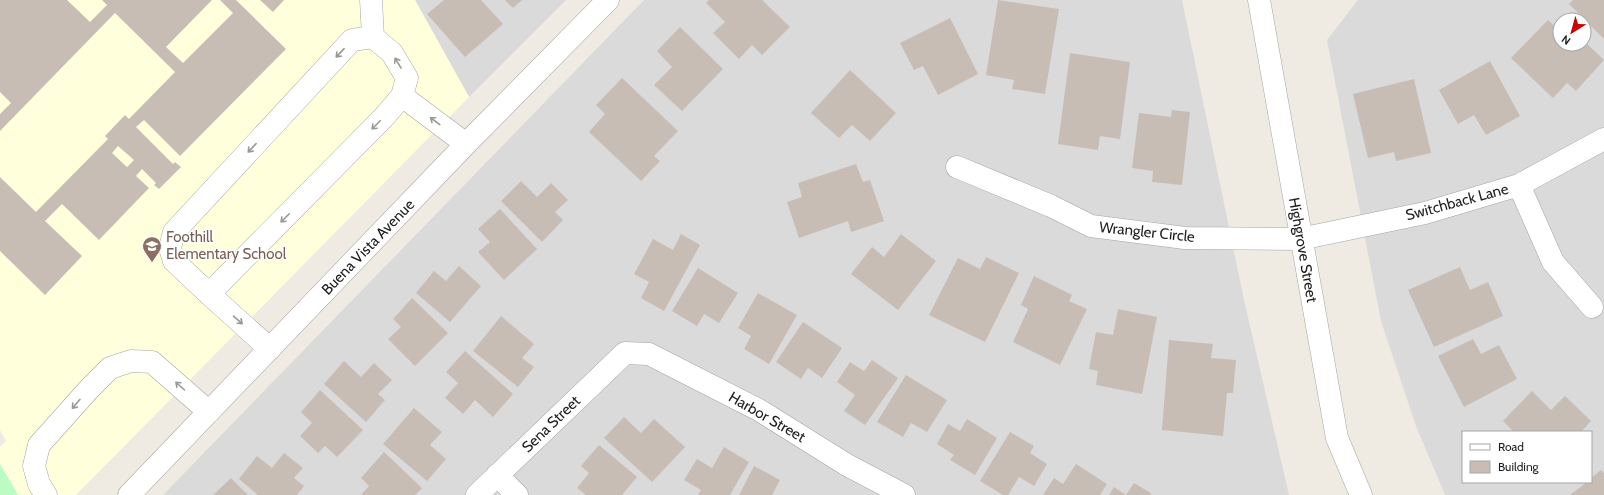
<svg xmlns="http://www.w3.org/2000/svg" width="1604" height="495" viewBox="0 0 1604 495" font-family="Cabin,sans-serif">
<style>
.residential{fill:#dbdada;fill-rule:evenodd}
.education{fill:#ffffdb}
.park{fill:#bbfdc1}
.building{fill:#c7bdb5;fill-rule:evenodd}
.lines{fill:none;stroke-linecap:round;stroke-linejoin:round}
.minor-casing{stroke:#a4a4a4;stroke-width:23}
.minor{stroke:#fff;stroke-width:22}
.oneway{stroke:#999}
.labels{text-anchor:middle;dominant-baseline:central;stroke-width:3;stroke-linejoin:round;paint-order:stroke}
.street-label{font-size:15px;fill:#1d1d1d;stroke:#fff}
.education-label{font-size:15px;fill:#785e54;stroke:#fff;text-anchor:start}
</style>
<rect width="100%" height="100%" fill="#efebe2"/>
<path class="residential" d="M415,0H566L469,97Z
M644,0H1182L1244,300L1289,495H163Z
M1358,0H1604V495H1445L1416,426L1381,321L1327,40ZM1560,20H1584V44H1560ZM1463,432H1591V482H1463Z"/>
<path class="education" d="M0,0H415L469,97L76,495H18L0,464V447L6,441L0,430Z"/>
<path class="park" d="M0,464L18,495H0Z"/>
<path class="building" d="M0,0H67L90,22L107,5L102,0H212L166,47L183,63L233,13L220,0H236L286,49L180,156L144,120L136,127L173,164L175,162L181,167L159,189L154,185L156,183L142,169L136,176L149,188L99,240L62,204L45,221L82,256L45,295L0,251V177L36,212L108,139L105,136L125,115L129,119L175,72L115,13L0,131V114L11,103L0,92ZM118,146L134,160L127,167L112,153Z
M260,0H284L273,12Z
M444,0H481L503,24L465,57L427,14Z
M505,0H522L513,8Z
M709,0H762L790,27L762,55L752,45L739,59L713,33L725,22L706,3Z
M998,0L1059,9L1045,94L1012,89L1014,80L986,75Z
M1573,0H1604V39L1569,4Z
M950,18L978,74L938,95L923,66L914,70L900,43Z
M1548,20L1560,31V44H1584V41L1604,60L1576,91L1567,83L1553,98L1511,58Z
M680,27L723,69L682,111L654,85L672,67L657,51Z
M1070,53L1130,62L1120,139L1100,136L1098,150L1058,144Z
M1490,61L1520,116L1486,135L1474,115L1458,124L1439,90Z
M850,70L896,113L870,141L852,125L839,138L811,113Z
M622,78L678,131L654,156L660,161L641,181L589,132L605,114L596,105Z
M1414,79L1431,153L1396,161L1394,152L1368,158L1353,94Z
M1172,110L1190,112L1182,185L1152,182L1153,171L1132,168L1139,113L1171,117Z
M856,164L863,182L870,180L884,221L851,232L848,221L799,238L787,202L802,197L798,183Z
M521,181L537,197L551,183L568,200L555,212L563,220L542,242L501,201Z
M500,209L537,249L504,280L478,252L490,242L478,229Z
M681,234L700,245L664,311L641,298L649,282L634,274L653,239L673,250Z
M901,234L936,261L898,310L851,274L872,247L884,257Z
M986,257L1019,273L985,342L929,315L958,258L980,269Z
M459,266L481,286L450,322L416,293L434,271L446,281Z
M1460,267L1470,290L1488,282L1503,316L1434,347L1408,290Z
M698,268L738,293L719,323L704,314L697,326L672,311Z
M1034,276L1072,295L1069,301L1087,309L1060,365L1013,342L1028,309L1021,305Z
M758,293L797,315L769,364L744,349L751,336L738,328Z
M412,298L448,333L415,366L388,339L401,327L393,319Z
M1118,309L1157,317L1142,394L1096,385L1098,371L1089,369L1096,332L1113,335Z
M501,316L534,344L522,358L534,367L518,387L473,351Z
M803,322L842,348L822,378L808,368L801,379L776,362Z
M1473,339L1481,354L1499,345L1517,379L1464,407L1438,356Z
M1169,340L1213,344L1211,358L1236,360L1233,393H1227L1223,436L1162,430Z
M465,351L513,394L493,417L475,400L463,414L445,398L458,383L446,372Z
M872,360L898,378L865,425L844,411L855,395L837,382L850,362L864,371Z
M344,361L361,377L374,363L392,380L378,394L385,400L366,422L324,384Z
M906,375L947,400L927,432L911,423L903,437L877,422Z
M320,390L363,430L337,457L325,446L318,453L300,436L312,423L301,412Z
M1532,391L1551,410L1565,396L1591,421L1581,432H1514L1503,421Z
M414,408L442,432L430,445L446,459L427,481L383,444Z
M624,417L641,433L654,419L685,447L652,482L604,438Z
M967,419L997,438L975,475L950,460L954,455L937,444L948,424L960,431Z
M1010,432L1034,446L1030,453L1047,464L1034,486L1019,477L1008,495H1003L980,481Z
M599,445L637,477L622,495H586L577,488L589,473L581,466Z
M724,447L749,462L730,495H698L701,490L684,480L697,459L712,468Z
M384,452L422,488L415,495H361L369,486L361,478Z
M284,453L303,468L294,478L304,486L297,495H258L239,479L257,456L272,468Z
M1076,464L1107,484L1100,495H1043L1054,478L1063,484Z
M754,466L780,480L772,495H739Z
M1601,470L1604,473V495H1570L1587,482H1591V478Z
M231,478L248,495H213Z
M1134,483L1151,493L1150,495H1109L1114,487L1126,495Z"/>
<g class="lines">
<g class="minor-casing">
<path id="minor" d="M371,0L373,37
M1259,0L1337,438L1361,495
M402,96L466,144
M957,167L1051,206L1091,226L1185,238L1300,239L1425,213L1519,185L1604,139
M1519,185L1553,262L1592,307
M209,294L384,117L402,96L407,78L392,53L373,37L352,40L174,232L170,248L174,261L209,294L270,349
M497,475L517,495
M46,495L39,484L34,466L39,445L90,388L110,368L131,361L152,362L209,412
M129,495L466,144L608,0
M477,495L625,353L649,354L759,410L847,465L904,495"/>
</g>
<use href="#minor" class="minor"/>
</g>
<defs><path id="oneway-shaft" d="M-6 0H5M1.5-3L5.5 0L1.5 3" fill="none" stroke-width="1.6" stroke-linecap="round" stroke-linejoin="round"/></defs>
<g class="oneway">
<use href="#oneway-shaft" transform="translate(340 53) rotate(133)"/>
<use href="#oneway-shaft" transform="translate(398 63) rotate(-121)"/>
<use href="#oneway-shaft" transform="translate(435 121) rotate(-143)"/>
<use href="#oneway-shaft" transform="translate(376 125) rotate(135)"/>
<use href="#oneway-shaft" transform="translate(252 148) rotate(133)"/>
<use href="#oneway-shaft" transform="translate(285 218) rotate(135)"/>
<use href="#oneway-shaft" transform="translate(238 320) rotate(41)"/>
<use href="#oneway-shaft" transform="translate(180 386) rotate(-138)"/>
<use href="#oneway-shaft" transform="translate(76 404) rotate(131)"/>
</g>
<defs>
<g id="school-pin" transform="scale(1)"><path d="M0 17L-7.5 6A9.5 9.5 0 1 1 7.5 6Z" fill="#8d6e63" stroke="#fff"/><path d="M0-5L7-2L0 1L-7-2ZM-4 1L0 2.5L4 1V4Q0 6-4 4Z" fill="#fff"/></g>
</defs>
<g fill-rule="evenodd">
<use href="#school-pin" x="152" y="246"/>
</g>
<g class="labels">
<g class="street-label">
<text transform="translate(1457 202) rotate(-15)">Switchback Lane</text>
<text transform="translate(1147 232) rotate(6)">Wrangler Circle</text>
<text transform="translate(368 247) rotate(-46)">Buena Vista Avenue</text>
<text transform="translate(1303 250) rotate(80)">Highgrove Street</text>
<text transform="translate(767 417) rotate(30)">Harbor Street</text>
<text transform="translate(551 424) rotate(-44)">Sena Street</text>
</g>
<g class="education-label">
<text x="166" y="237">Foothill<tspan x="166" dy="17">Elementary School</tspan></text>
</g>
</g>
<rect x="1462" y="431" width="130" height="52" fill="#ffffff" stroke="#a5a5a5"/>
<rect x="1470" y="444" width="20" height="6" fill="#ffffff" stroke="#a5a5a5"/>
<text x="1498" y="451" font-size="12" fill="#1d1d1d">Road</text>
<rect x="1470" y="461" width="20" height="12" fill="#c7bdb5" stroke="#a5a5a5"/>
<text x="1498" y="471" font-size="12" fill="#1d1d1d">Building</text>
<g transform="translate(1572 32) rotate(217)"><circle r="19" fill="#ffffff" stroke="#a5a5a5"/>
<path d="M0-3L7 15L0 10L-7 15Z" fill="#ca0300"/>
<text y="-6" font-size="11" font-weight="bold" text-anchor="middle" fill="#1d1d1d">N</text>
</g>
</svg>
